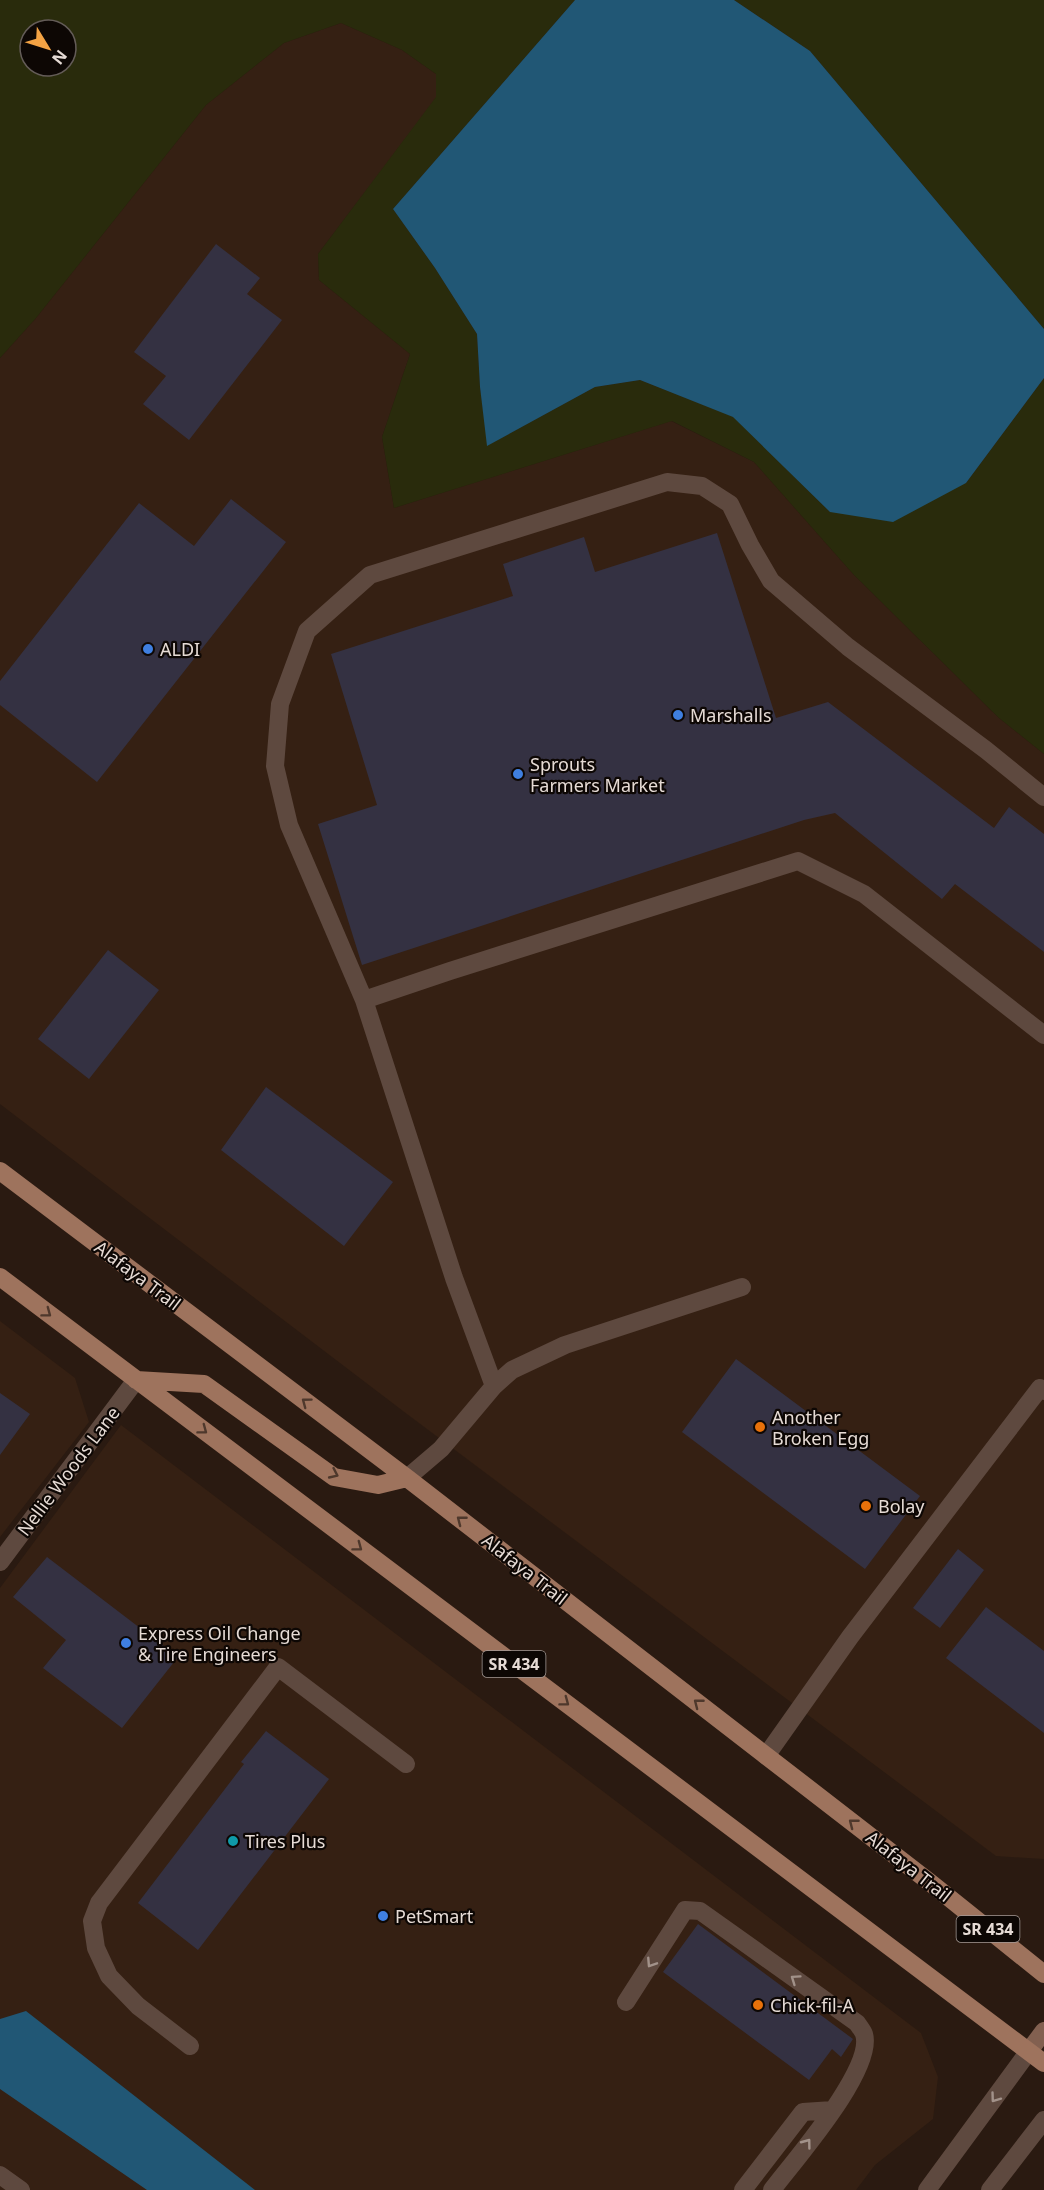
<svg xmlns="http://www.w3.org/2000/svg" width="1044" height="2190" viewBox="0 0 1044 2190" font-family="'Noto Sans',sans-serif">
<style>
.built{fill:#352013}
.green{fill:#292b0c;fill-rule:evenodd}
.water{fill:#215775}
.building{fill:#343142}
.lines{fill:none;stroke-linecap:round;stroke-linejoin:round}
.service{stroke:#5e493f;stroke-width:18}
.tertiary{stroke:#5e493f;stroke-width:18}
.secondary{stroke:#826050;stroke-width:18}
.primary{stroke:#9e735d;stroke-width:18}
.oneway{stroke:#4e382c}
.oneway2{stroke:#a2928a}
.shop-dot{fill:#3f7fe0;stroke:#0d0704;stroke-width:2}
.food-dot{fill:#e8710a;stroke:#0d0704;stroke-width:2}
.culture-dot{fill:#0f9aa8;stroke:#0d0704;stroke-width:2}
.labels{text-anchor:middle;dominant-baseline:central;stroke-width:4.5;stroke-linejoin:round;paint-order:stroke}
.shield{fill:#0d0704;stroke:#a59b96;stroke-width:1.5}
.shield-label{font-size:16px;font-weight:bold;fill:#e6dbd5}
.poi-label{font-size:18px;fill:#e6dbd5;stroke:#0d0704;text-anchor:start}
.street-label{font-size:18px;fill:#e6dbd5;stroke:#0d0704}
</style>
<rect width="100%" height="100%" fill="#2a1a11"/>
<path class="built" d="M341,23L402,50L436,74L437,97L318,254L319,280L410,354L382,437L394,508L671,421L754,462L854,575L999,718L1044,754V1859L996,1856L403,1411L0,1104V358L36,318L206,105L284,43Z
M0,1321L75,1378L89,1422L0,1537Z
M121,1425L921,2033L938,2077L933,2119L875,2165L856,2190H0V1588Z"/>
<path class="green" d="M0,0H575L393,209L435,268L477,334L480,387L488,445L595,387L640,380L734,417L830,512L966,483L1044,378V754L999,718L854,575L754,462L672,421L394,508L382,437L410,354L319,280L318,254L436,97V74L402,50L341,23L284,43L206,105L36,318L0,358ZM30,30H66V66H30Z
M734,0H1044V329L810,51Z"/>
<path class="water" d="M575,0H734L810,51L1044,329V378L966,483L893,522L830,512L733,417L640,380L595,387L487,446L480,387L477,334L435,268L393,209Z
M26,2011L255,2190H147L0,2089V2019Z"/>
<path class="building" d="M216,244L260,278L247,294L282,320L189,440L143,404L166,376L134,352Z
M231,499L286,542L97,782L0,705V681L139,503L194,546Z
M717,533L776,718L828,702L994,828L1009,807L1044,834V952L955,884L942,899L835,813L804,820L362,965L318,824L377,805L331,654L513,596L503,564L584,537L595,572Z
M108,950L159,990L89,1079L38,1039Z
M266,1087L393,1182L344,1246L221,1150Z
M736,1359L920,1496L865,1569L682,1432Z
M0,1393L30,1414L0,1455Z
M958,1549L984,1570L940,1628L913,1608Z
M47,1557L178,1657L122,1728L43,1668L66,1640L13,1597Z
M986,1607L1044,1651V1733L946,1658Z
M266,1731L329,1779L198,1950L138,1903L244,1764L241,1762Z
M698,1924L853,2039L841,2057L832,2049L809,2080L663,1972Z"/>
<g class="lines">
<path class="service" d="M364,1000L289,825L275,766L280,704L307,631L370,575L667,482L702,486L730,504L750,545L771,581L848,647L986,750L1044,797
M742,1287L565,1345L512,1370L494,1386L454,1278L364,1000L450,971L798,861L864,894L1044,1035
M407,1478L441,1449L494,1386
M0,1562L136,1380
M766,1756L850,1637L1040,1388L1044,1391
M626,2002L685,1910L700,1911L857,2023C859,2026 863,2031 864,2034C875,2069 793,2162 772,2190
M190,2046L138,2006L109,1976L96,1948L92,1921L99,1903L278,1667L406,1764
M0,2175L21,2190
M743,2190L803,2112L833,2110"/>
<path class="tertiary" d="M927,2190L1029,2051
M990,2190L1044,2120"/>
<path class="secondary" d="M1029,2051L1044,2031"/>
<path class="primary" d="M0,1171L407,1478L932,1884L1044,1974
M0,1277L1044,2063
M136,1380L204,1384L334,1477L378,1485L407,1478"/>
</g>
<defs><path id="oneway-chevron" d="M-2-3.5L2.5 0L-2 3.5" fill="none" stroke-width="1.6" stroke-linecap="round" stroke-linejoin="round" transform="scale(1.5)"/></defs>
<g class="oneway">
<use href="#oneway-chevron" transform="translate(47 1313) rotate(37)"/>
<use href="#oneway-chevron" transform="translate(306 1402) rotate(-143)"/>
<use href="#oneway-chevron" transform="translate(203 1430) rotate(37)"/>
<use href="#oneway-chevron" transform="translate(334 1474) rotate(25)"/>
<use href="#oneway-chevron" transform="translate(461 1520) rotate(-142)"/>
<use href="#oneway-chevron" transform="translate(358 1547) rotate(37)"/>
<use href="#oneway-chevron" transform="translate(565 1702) rotate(37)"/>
<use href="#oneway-chevron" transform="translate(698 1703) rotate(-142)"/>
<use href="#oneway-chevron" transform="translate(853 1823) rotate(-142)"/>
</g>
<g class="oneway2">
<use href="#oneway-chevron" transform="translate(651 1963) rotate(123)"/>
<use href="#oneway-chevron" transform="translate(795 1979) rotate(-145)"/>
<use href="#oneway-chevron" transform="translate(995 2098) rotate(126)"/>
<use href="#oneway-chevron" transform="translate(807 2143) rotate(-53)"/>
</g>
<g class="shop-dot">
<circle cx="148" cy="649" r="6"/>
<circle cx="678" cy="715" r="6"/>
<circle cx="518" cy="774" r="6"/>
<circle cx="126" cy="1643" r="6"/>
<circle cx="383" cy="1916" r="6"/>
</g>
<g class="food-dot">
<circle cx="760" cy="1427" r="6"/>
<circle cx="866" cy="1506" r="6"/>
<circle cx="758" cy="2005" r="6"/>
</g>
<circle class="culture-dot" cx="233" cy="1841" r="6"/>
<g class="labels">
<g class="shield">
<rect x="482.5" y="1651" width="63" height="26" rx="4.5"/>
<rect x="956.5" y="1916" width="63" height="26" rx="4.5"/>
</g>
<g class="shield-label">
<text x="514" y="1664">SR 434</text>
<text x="988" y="1929">SR 434</text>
</g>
<g class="poi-label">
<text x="160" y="649">ALDI</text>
<text x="690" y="715">Marshalls</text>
<text x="530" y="764">Sprouts<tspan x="530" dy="21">Farmers Market</tspan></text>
<text x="772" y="1417">Another<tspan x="772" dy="21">Broken Egg</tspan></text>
<text x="878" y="1506">Bolay</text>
<text x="138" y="1633">Express Oil Change<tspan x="138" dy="21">&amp; Tire Engineers</tspan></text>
<text x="245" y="1841">Tires Plus</text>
<text x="395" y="1916">PetSmart</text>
<text x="770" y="2005">Chick-fil-A</text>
</g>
<g class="street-label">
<text transform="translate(138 1275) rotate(37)">Alafaya Trail</text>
<text transform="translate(68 1471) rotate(-53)">Nellie Woods Lane</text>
<text transform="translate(525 1569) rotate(38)">Alafaya Trail</text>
<text transform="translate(909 1866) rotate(38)">Alafaya Trail</text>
</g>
</g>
<g transform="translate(48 48) rotate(128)"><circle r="28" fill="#0d0704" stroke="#645c58" stroke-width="1.5"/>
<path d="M0-4.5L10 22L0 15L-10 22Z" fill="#f4a344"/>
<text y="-9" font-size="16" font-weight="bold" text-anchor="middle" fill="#e6dbd5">N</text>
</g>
</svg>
